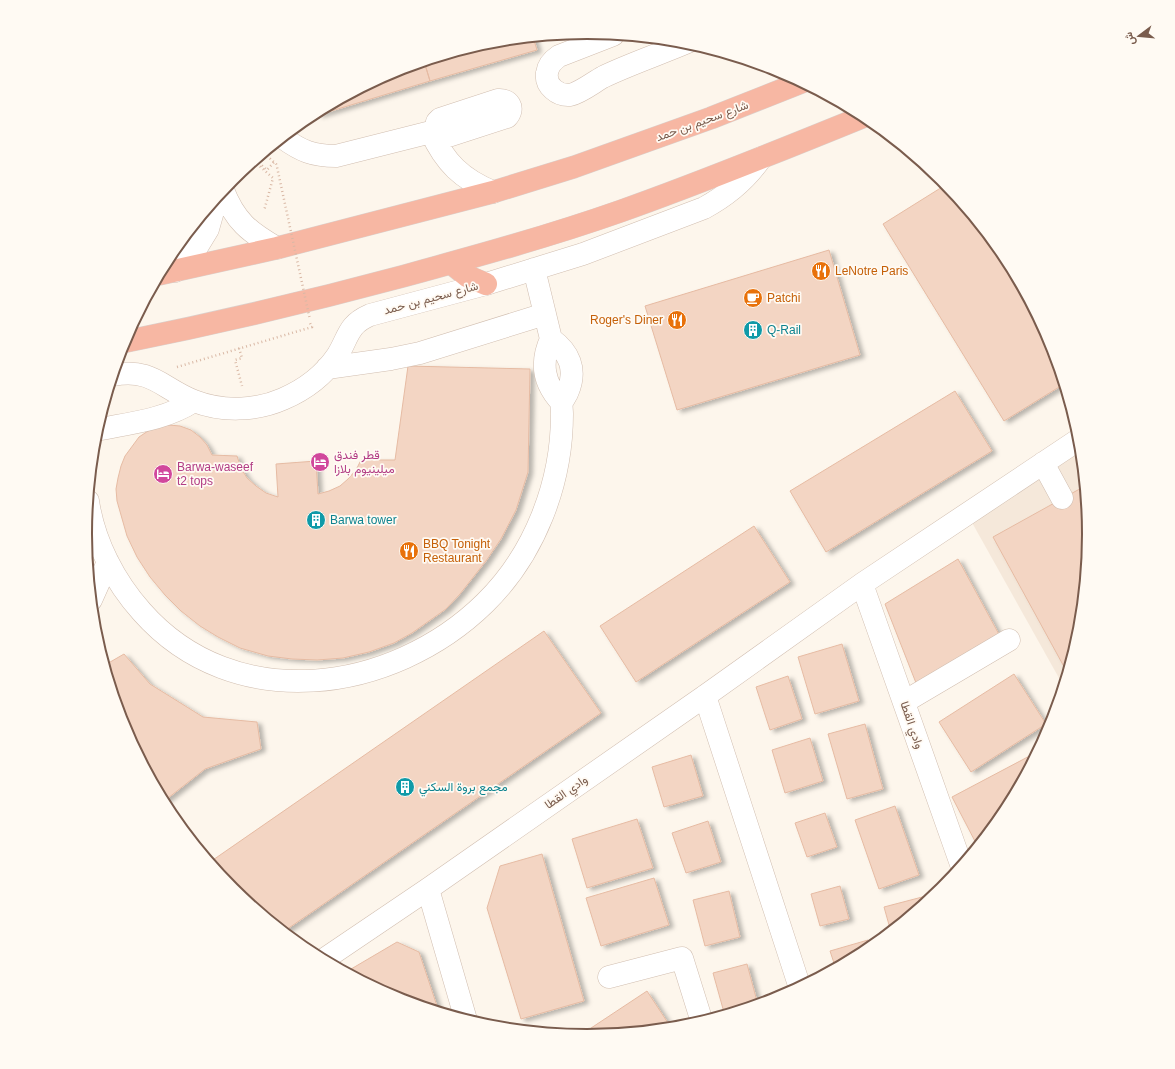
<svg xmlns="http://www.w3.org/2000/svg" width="1175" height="1069" viewBox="0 0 1175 1069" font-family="Arial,Vazirmatn,sans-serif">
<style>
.residential{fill:#f5e8da}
.building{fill:#f3d5c3;stroke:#e6bba3;filter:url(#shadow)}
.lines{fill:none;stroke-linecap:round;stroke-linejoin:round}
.minor-casing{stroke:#d1beb0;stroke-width:23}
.highway-casing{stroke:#dad1cd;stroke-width:23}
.path{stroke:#d9b8a5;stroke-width:2.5;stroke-dasharray:1 3;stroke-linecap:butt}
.minor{stroke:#fff;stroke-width:22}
.highway{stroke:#f7b7a3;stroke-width:22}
.path-bridge{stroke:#d9b8a5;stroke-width:2.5;stroke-dasharray:1 3;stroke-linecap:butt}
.labels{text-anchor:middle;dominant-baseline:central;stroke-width:3.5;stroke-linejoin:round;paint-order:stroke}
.street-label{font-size:12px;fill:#7a5c4d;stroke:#fffaf3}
.food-label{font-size:12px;fill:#c56008;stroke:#fffaf3;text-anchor:start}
.culture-label{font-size:12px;fill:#0d838f;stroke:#fffaf3;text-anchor:start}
.hotel-label{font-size:12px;fill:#b23c85;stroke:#fffaf3;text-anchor:start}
.rim{fill:none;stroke:#7a5c4d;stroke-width:2}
</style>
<defs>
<filter id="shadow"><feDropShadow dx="4.5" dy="2.5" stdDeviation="2" flood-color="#0004"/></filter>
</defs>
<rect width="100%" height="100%" fill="#fdf6ec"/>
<path class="residential" d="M1081,445L1090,535L1080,633L1064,687L970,519Z"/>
<path class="building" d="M533,37L537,50L430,81L424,61L490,42Z
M424,61L430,81L318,115L317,112L395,70Z
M947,184L1005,256L1052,342L1064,384L1004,421L883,224Z
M829,250L860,355L677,410L645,306Z
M408,366L530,369L528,472L516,510L501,539L486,561L460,594L446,609L412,633L394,643L369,652L343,658L317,660L292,659L268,656L240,648L218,637L200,626L181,611L165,595L150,577L137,557L127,536L117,501L116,489L118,478L121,466L125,456L139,437L148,431L158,426L169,425L180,426L191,430L200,437L207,445L212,455L237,456L241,468L247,478L256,486L266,493L278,497L276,464L316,461L318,494L329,491L340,486L348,479L356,470L361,460H395Z
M955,391L992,451L826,552L790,491Z
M1085,486L1090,535L1080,633L1068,674L993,537Z
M754,526L790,582L636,682L600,626Z
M958,559L1001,638L918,688L885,604Z
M544,631L601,713L283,932L232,890L210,862Z
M842,644L859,701L815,714L798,657Z
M124,654L150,684L203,717L257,722L261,749L205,769L163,802L123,727L105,665Z
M1014,674L1046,724L971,772L939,722Z
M788,676L802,719L770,730L756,687Z
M865,724L883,789L847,799L828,734Z
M810,738L823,781L785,793L772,750Z
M1039,751L1005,814L978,847L952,797Z
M691,755L703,796L664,807L652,767Z
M895,806L919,875L879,889L855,820Z
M825,813L837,847L807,857L795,823Z
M637,819L653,868L587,888L572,839Z
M708,821L721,862L686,873L672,833Z
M542,854L584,1001L521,1019L487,908L500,866Z
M654,878L669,925L601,946L586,898Z
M840,886L849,919L820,926L811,894Z
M729,891L740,937L705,946L693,900Z
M926,896L927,902L891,932L884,907Z
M868,940L871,949L836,969L830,951Z
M397,942L419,952L439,1012L395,999L346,972Z
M747,964L758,1005L725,1016L713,973Z
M647,991L672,1029L587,1037L579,1036Z"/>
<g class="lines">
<g class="minor-casing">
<path id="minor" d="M613,35L559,56C553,60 548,65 547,73C545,86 558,96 570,95C580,93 594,82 603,77C630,64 660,54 688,42
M498,100C509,99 515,108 507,117L445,137L438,134L435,131L437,122L440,119Z
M431,132C445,163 462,179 493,192
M283,138C301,151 313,156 336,156L435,131
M223,190C235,221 249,232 277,248
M534,269L551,339C540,363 543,383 562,403
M175,271L194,252L208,229L217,197
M327,368L391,359L420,353L545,314
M113,375C153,368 161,388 194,401C222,412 256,411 283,399C304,390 324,375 337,356C349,337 347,325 370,315L486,284L583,254L704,208C728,195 746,180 761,158
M96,430C130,423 165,420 194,401
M1043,463L1062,498
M88,501C94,542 115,582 142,612C234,716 392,694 485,603C535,554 562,483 562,414C562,410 561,405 562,402C564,398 567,395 568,391C577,369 569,352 551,339
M862,584L962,867
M91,600L108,562
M705,696L800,988
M904,702L1009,640
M428,889L466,1020
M323,960L428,889L705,696L862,584L1081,438
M609,977L682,958L702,1022"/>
</g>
<g class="highway-casing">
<path id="highway" d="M451,263L467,276L486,284
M160,274L277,248L493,192L574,167L711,118L802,82
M123,342C218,323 311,301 404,276C477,256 550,236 621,211C703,182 784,149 865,116"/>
</g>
<path class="path" d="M256,160L267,170L275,161
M254,161L273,178L264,211
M239,348L242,358L235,360L242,386
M177,367L312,327L310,323"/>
<use href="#minor" class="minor"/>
<use href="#highway" class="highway"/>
<path class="path-bridge" d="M264,153L276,164L277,167L310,320"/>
</g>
<defs>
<g id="restaurant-disc" transform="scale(1)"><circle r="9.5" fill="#e8710a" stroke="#fffaf3"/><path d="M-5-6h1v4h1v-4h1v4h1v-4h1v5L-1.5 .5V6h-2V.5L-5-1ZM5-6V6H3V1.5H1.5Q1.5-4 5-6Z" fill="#fff"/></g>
<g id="cafe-disc" transform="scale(1)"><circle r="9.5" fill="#e8710a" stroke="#fffaf3"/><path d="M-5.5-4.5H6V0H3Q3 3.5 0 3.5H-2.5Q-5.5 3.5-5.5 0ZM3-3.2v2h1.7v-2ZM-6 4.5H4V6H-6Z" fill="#fff"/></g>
<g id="building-disc" transform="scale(1)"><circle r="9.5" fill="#0f9aa8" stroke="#fffaf3"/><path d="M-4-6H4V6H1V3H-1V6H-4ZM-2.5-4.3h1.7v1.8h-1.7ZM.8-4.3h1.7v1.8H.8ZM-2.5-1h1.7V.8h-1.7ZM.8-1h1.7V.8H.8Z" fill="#fff"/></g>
<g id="hotel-disc" transform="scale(1)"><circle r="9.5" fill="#d1479c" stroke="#fffaf3"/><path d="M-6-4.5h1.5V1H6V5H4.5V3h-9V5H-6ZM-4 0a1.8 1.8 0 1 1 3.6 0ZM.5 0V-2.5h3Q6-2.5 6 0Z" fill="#fff"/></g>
</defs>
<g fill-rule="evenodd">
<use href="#restaurant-disc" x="821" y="271"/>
<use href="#cafe-disc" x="753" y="298"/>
<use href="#restaurant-disc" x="677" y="320"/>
<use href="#building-disc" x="753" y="330"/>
<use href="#hotel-disc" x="320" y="462"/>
<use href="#hotel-disc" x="163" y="474"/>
<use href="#building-disc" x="316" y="520"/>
<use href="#restaurant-disc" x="409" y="551"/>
<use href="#building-disc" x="405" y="787"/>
</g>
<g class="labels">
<g class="street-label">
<text transform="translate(702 121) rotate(-20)">شارع سحيم بن حمد</text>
<text transform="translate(431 298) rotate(-15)">شارع سحيم بن حمد</text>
<text transform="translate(912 725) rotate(71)">وادي القطا</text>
<text transform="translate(566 792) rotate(-35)">وادي القطا</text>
</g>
<g class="food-label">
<text x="835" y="271">LeNotre Paris</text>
<text x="767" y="298">Patchi</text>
<text x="663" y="320" text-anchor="end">Roger's Diner</text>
<text x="423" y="544">BBQ Tonight<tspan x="423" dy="14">Restaurant</tspan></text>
</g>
<g class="culture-label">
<text x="767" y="330">Q-Rail</text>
<text x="330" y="520">Barwa tower</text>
<text x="419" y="787">مجمع بروة السكني</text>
</g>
<g class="hotel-label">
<text x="334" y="455">قطر فندق<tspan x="334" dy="14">ميلينيوم بلازا</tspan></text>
<text x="177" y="467">Barwa-waseef<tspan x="177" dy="14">t2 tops</tspan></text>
</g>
</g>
<path d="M0 0H1175V1069H0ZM92 534a495 495 0 1 1 990 0a495 495 0 1 1-990 0Z" fill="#fffaf3" fill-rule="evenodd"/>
<path class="rim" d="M92 534a495 495 0 1 1 990 0a495 495 0 1 1-990 0Z"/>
<g transform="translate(1139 36) rotate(254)" stroke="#fffaf3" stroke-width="3" paint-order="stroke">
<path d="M0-3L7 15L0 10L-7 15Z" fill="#7a5c4d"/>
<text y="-6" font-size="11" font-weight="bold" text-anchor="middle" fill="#7a5c4d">ش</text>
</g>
</svg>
